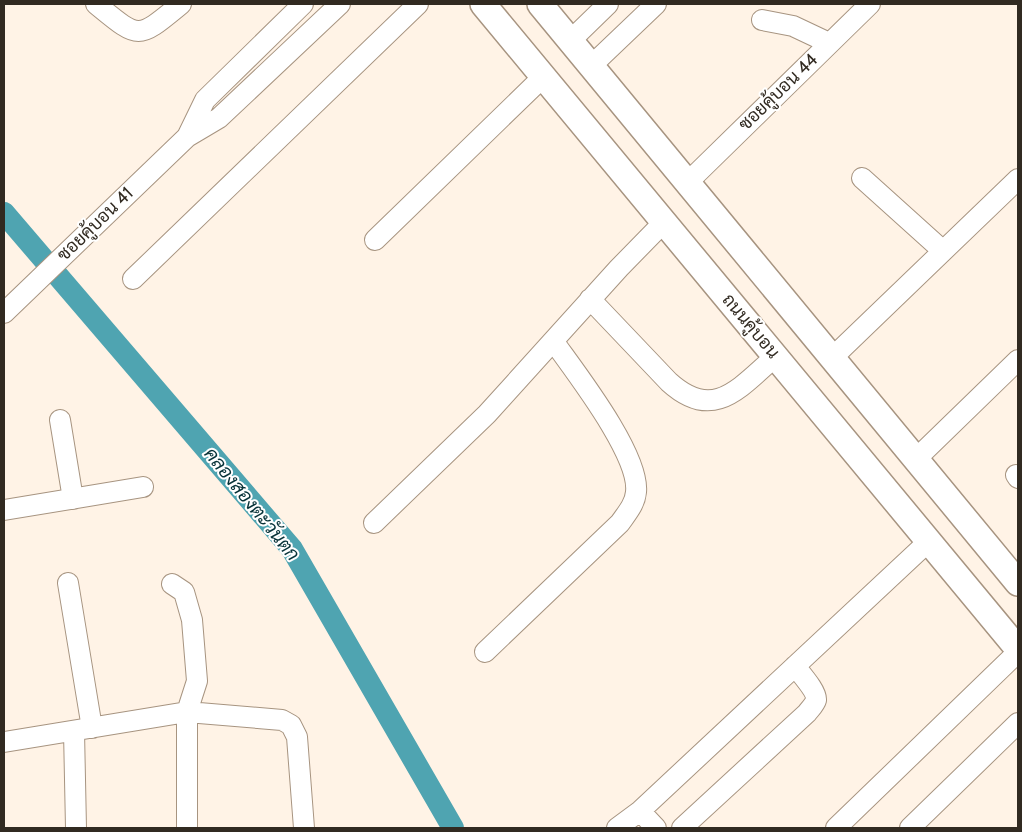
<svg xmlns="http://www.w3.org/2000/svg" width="1022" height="832" viewBox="0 0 1022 832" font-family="Cabin,Sarabun,sans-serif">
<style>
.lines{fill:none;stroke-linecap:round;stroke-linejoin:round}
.canal{stroke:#4fa4b1;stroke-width:22}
.minor-casing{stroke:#a79480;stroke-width:22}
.major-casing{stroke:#a79480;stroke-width:28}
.minor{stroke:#fff;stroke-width:20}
.major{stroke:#fff;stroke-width:25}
.labels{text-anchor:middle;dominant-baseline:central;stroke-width:4;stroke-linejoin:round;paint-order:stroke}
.street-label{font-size:18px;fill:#312a21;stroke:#fff}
.water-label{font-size:19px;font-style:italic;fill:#073238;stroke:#fff}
</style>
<rect width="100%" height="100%" fill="#fff3e6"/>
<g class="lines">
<path class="canal" d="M4,213L292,549L453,828"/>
<g class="minor-casing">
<path id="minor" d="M96,4C140,40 137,40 181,4
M762,20L793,26L829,43
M570,41L608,4
M591,66L656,4
M187,137L205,100L303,4
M862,178L943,251
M687,183L870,4
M375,240L544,76
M133,279L418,4
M590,299L669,382C714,423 740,387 776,356
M4,313L187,137L219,118L340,4
M832,358L1018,179
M60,420L73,499
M916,459L1018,360
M1016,475L1018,478
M4,510L143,487
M374,523L487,414L619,268L664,222
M68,583L92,728
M485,652L620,523C627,513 635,504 636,492C640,455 576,373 554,342
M74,731L76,828
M4,742L187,712L197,681L192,620L184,592L172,584
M640,811L656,828
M187,828V712L282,720L291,725L297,737L304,828
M617,828L640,811L929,541
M682,828L807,713C810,709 815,704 816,700C817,691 800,673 795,666
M836,828L1018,652
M910,828L1018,723"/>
</g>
<g class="major-casing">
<path id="major" d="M483,4L1018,649
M540,4L1018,583"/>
</g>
<use href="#minor" class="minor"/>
<use href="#major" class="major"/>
</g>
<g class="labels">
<g class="street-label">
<text transform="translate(778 92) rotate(-44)">ซอยคู้บอน 44</text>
<text transform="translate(95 224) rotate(-44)">ซอยคู้บอน 41</text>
<text transform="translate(751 326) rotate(50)">ถนนคู้บอน</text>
</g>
<g class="water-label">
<text transform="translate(252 504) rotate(51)">คลองสองตะวันตก</text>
</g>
</g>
<rect width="1022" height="832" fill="none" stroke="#312a21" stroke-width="10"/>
</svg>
